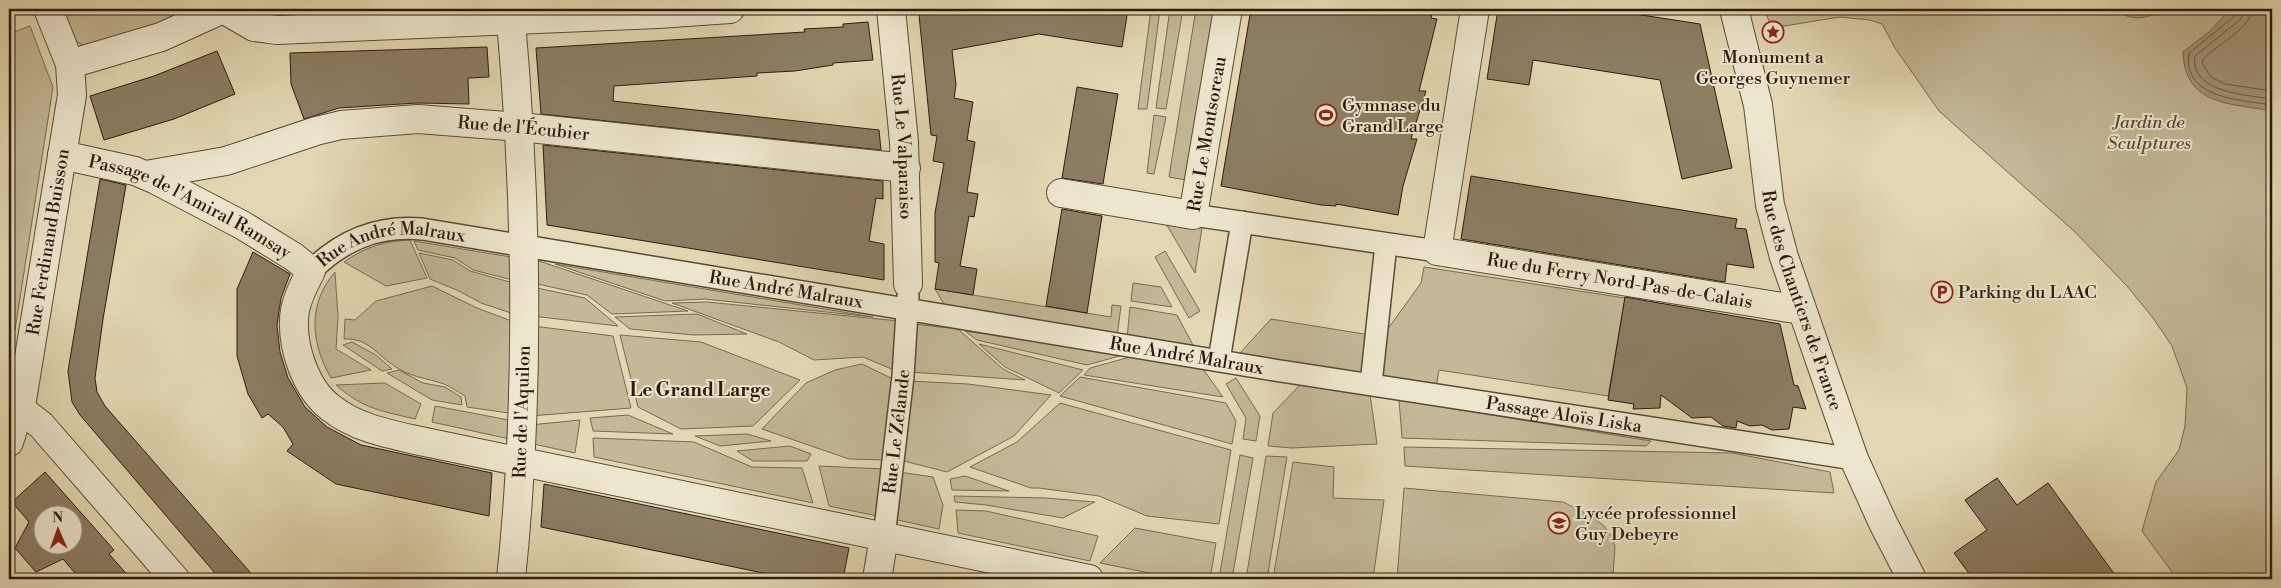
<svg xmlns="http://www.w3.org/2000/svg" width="2281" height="588" viewBox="0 0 2281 588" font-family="'Libre Bodoni',serif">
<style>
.green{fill:#c4b897;stroke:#786952}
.water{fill:#a5977b;stroke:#75654f}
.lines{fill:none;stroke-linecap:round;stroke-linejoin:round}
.shore{stroke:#695844;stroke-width:1}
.building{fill:#8c7d63;stroke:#2d1a0d;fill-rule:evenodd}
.pedestrian-casing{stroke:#5a4a36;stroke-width:24}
.minor-casing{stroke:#5a4a36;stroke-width:30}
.tertiary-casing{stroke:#5a4a36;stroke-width:30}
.pedestrian{stroke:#ede6ce;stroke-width:21}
.minor{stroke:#ede6ce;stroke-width:28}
.tertiary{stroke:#ede6ce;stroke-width:28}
.labels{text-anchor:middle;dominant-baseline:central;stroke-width:4;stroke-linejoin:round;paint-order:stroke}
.poi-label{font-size:18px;fill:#2d1a0d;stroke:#ede6ce;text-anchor:start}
.park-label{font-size:18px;font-style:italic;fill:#5a4936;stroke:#ede6ce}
.street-label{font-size:18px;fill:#2d1a0d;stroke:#ede6ce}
.neighbourhood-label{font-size:19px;font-weight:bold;fill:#2d1a0d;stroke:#ede6ce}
</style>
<rect width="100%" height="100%" fill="#e3d8b3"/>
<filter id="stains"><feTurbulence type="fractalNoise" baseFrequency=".004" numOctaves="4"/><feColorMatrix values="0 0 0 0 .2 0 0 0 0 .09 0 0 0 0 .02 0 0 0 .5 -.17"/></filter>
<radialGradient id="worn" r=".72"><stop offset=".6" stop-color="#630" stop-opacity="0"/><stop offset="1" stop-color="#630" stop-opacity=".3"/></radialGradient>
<path class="green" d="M62,9H193L135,33L87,48L76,41Z
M1151,9H1160L1147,109H1138Z
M1170,9H1183L1166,109L1156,108Z
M1196,9H1214L1186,180L1169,177Z
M1764,9H2272V579H2177L2142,531L2156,482L2179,450L2185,426L2187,388L2172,346L2153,318L2127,286L2074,231L1939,111L1895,48L1882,24L1870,20L1840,17L1772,28Z
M30,26L53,87L15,330L9,331V34Z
M1154,115L1166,117L1154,174L1147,173Z
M1165,222L1202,228L1195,273Z
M410,240L427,278L386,286L344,262C365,247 384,241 410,240Z
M414,241L517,258V281L473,270L455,258L418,250Z
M1165,251L1200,311L1189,318L1155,257Z
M419,253L453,260L470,271L517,284V315L481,303L459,291L430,279Z
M532,260L539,261L688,311L612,314L587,295L533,283Z
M555,264L873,317L705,299L665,301Z
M1424,267L1625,298L1608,396L1439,370L1436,388L1378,374L1382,337L1421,283Z
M335,272L338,317L336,349L371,370L331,378C311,344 307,304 335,272Z
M1133,283L1161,287L1172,307L1131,301Z
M432,286L477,308L517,323L515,414L467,407L465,396C458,392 451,387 444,384C427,378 408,377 393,365C375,353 368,338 344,339L345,319L355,320L376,301Z
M532,287L585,298L618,326L532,316Z
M935,289L1111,317L1112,305L1121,306L1117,337L947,309Z
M707,302L899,321L894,370L863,357L814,360L779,342L672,303Z
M1130,307L1177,315L1193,345L1127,338Z
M697,314L747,334L694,335L630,329L615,317Z
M1271,319L1370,335L1364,376L1240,353Z
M914,324L958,329L1003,369L1025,380L910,372Z
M533,326L613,336L631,408L530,416Z
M965,331L1123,355L1087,365L977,340Z
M620,335L701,342L800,380L753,426L681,429L638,407Z
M352,342L376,355L392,369L382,371L343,345Z
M979,344L1083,370L1059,393L1005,367Z
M1130,357L1203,369L1223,397L1084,375L1090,368Z
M862,364L893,379L885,460L849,459L762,429L806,383L835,370Z
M399,370L423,383L445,387L461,397L462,405L432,400L387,373Z
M1080,377L1226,403L1236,421L1232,444L1060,396Z
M1236,378L1260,416L1256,441L1243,439L1246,418L1226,384Z
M909,381L968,384L1051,395L1014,436L947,472L900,460Z
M385,383L421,404L415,419C382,411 363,409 336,385Z
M1302,383L1370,394L1377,444L1292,448L1268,446L1273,413Z
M1399,400L1651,441L1646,446L1402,438Z
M1060,403L1231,450L1219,524L1147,516L1099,496L1039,488H1031L970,467L1017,442Z
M435,406L514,421V440L432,422Z
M628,415L673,434L593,431L590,418Z
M580,420L575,453L529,443L530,425Z
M747,434L771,441L720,446L695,436Z
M593,438L694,442L752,467L802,468L813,503L594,457Z
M790,446L811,454L807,461H753L737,451Z
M1404,447L1733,453L1830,472L1834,493L1405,466Z
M1240,455L1253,458L1232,579H1219Z
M1266,456L1287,457L1267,579H1246Z
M1293,462L1334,467L1333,498L1384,500L1373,579H1273Z
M819,466L884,469L877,516L829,506Z
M899,472L933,477L943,505L939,529L893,519Z
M965,476L1009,491L952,490L950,479Z
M1404,488L1563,502L1593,517L1604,526L1612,537L1615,546L1613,576L1610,579H1397Z
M954,496L1045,498L1095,502L1063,518L986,505L955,502Z
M956,510L986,511L1098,536L1090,561L958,533Z
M1135,528L1216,543L1210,579H1179L1100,563Z"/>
<path class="water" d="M2119,9H2164C2153,17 2128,24 2119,9Z
M2236,9H2272V111C2230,103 2185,106 2183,52L2209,32L2224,16Z"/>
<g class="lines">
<path class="shore" d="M2238,9L2236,15L2189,53C2182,99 2242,100 2272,105
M2244,9L2241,19L2195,56C2189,93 2248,95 2272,99
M2252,9C2251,32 2203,51 2202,63L2211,77L2225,84L2272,91"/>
</g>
<path class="building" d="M955,9H1128L1122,47L1039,34L952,50L956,85L954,98L973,102L967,140L975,142L967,192L978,194L974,217L969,216L960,266L977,269L973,295L935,289L939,263L935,262V213L944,163L933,161L937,136L931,135L919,15Z
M1251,9H1433L1431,18L1437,19L1419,91H1426L1411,139H1417L1403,186L1398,215L1336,204V206L1321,205L1221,186Z
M1498,9H1603L1700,24L1732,168L1682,179L1660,80L1533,60L1529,85L1487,79Z
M868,22L873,60L833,63V65L795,71L757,73V76L614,86L613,101L879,130L881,150L541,114L536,48L805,32L804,29L843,27V24Z
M487,47L489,77L468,78L469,104L417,103L339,108L304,119L291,84L290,53Z
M217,51L235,94L174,119L104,140L90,96L154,76Z
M1077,87L1118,94L1103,184L1062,178Z
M543,145L883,181V199L876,198L869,241L884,244V280L547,225Z
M1471,176L1737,219L1735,228L1746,229L1754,268L1727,264L1725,282L1461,239Z
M100,179L126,185L103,319L95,378L97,392L105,406L256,579H220L80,415L72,402L68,371Z
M1062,209L1102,216L1087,313L1046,306Z
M253,252L290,274L281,298L277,325L280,352L288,378L305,407L327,427L361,445L492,473L489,516L336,484L287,451L293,444L283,427L268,414L262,418L248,394L237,356V289Z
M1625,297L1780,324L1794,385L1798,386L1806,409L1793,407L1789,429L1772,430L1762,425L1750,426L1737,421L1736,428L1723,426L1711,417L1692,418L1661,395L1660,408L1633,409L1634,404L1608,400Z
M45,472L114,550L109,554L131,579H80L63,559L36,572L15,548L29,522L12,502ZM42,516H72V546H42Z
M1997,478L2017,505L2048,483L2118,579H1973L1954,553L1987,530L1965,500Z
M544,484L849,548L843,579H792L541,527Z"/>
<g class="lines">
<g class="pedestrian-casing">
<g id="pedestrian">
<path d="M1193,215L1437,251"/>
<path id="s1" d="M311,271C342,240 377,225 422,229L1274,370L1854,459"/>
<path d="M1219,360L1242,222"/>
<path d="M1371,384L1386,244"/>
<path id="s2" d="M884,537L903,376L908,296"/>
</g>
</g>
<g class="minor-casing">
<g id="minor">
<path d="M223,9L254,27L277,30L658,14L730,9"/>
<path d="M510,9C527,199 531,389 511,579"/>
<path id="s3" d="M891,9L904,142L908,284"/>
<path id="s4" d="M1475,9L1437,251L1801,310"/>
<path d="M70,64L161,37L223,9"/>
<path id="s5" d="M62,155L135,171L156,180L242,225L294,257L311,271C304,284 298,296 295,310C290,342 304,388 331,408C356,428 389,434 420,441L1089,579"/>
<path id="s6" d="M146,175L226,161L316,131L341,125L418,119L520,127L906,168"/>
<path id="s7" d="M1061,193L1193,215L1228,9"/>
<path d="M20,409L41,425L175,579"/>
<path id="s8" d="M9,442L22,400L72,95L70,64L48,9"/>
<path d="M877,579L884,537"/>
</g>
</g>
<g class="tertiary-casing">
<g id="tertiary">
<path id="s9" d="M1734,9L1758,105L1770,205L1784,257L1854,459L1883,523L1912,579"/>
</g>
</g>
<use href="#pedestrian" class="pedestrian"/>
<use href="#minor" class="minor"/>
<use href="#tertiary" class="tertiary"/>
</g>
<defs>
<g id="sight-ring" transform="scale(1.125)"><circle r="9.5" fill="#ede6ce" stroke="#8f2418" stroke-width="1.5"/><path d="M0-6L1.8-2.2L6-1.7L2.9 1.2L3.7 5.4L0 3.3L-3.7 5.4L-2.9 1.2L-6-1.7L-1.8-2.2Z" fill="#8f2418"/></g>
<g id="stadium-ring" transform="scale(1.125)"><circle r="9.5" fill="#ede6ce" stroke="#8f2418" stroke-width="1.5"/><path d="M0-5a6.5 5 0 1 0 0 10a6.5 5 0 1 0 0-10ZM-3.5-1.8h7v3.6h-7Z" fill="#8f2418"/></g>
<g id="parking-ring" transform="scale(1.125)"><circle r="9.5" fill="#ede6ce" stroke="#8f2418" stroke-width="1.5"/><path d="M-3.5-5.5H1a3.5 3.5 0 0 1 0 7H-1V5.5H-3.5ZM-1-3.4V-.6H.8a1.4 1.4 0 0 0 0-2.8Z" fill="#8f2418"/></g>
<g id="school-ring" transform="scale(1.125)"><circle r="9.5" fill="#ede6ce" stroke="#8f2418" stroke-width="1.5"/><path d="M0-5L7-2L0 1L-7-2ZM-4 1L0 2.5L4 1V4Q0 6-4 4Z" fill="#8f2418"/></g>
</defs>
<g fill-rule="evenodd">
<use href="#sight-ring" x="1773" y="32"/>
<use href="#stadium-ring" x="1326" y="115"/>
<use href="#parking-ring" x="1942" y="292"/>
<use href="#school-ring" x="1559" y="523"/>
</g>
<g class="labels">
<g class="poi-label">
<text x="1773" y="57" text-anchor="middle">Monument a<tspan x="1773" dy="21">Georges Guynemer</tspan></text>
<text x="1342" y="105">Gymnase du<tspan x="1342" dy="21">Grand Large</tspan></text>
<text x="1958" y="292">Parking du LAAC</text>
<text x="1575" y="513">Lycée professionnel<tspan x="1575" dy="21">Guy Debeyre</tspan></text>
</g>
<g class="park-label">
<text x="2149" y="122">Jardin de<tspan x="2149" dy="21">Sculptures</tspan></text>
</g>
<g class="street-label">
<text stroke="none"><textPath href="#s6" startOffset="385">Rue de l'Écubier</textPath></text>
<text stroke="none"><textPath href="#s7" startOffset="216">Rue Le Montsoreau</textPath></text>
<text stroke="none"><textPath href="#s3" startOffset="138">Rue Le Valparaiso</textPath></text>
<text stroke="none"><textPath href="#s5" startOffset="139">Passage de l'Amiral Ramsay</textPath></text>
<text stroke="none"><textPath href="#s8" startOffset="204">Rue Ferdinand Buisson</textPath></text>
<text stroke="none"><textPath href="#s1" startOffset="89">Rue André Malraux</textPath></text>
<text stroke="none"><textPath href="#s4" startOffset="430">Rue du Ferry Nord-Pas-de-Calais</textPath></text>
<text stroke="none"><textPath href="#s1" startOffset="492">Rue André Malraux</textPath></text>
<text stroke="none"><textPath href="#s9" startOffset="300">Rue des Chantiers de France</textPath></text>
<text stroke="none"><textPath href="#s1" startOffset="898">Rue André Malraux</textPath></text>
<text transform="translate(522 412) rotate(-88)">Rue de l'Aquilon</text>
<text stroke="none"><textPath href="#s1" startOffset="1280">Passage Aloïs Liska</textPath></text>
<text stroke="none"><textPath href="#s2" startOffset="106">Rue Le Zélande</textPath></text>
</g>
<g class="neighbourhood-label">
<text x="700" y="390">Le Grand Large</text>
</g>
</g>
<rect width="2281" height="588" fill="none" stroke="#e3d8b3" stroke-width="30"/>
<rect x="10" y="10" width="2261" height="568" fill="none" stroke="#2d1a0d" stroke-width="2.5"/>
<rect x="15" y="15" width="2251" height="558" fill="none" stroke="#2d1a0d"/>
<g transform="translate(58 530) rotate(358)"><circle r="24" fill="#ede6ce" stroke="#a09481"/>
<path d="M0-4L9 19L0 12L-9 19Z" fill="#8f2418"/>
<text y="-8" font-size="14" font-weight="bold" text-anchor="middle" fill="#2d1a0d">N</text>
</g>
<rect width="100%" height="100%" filter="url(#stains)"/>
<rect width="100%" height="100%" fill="url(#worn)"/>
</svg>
